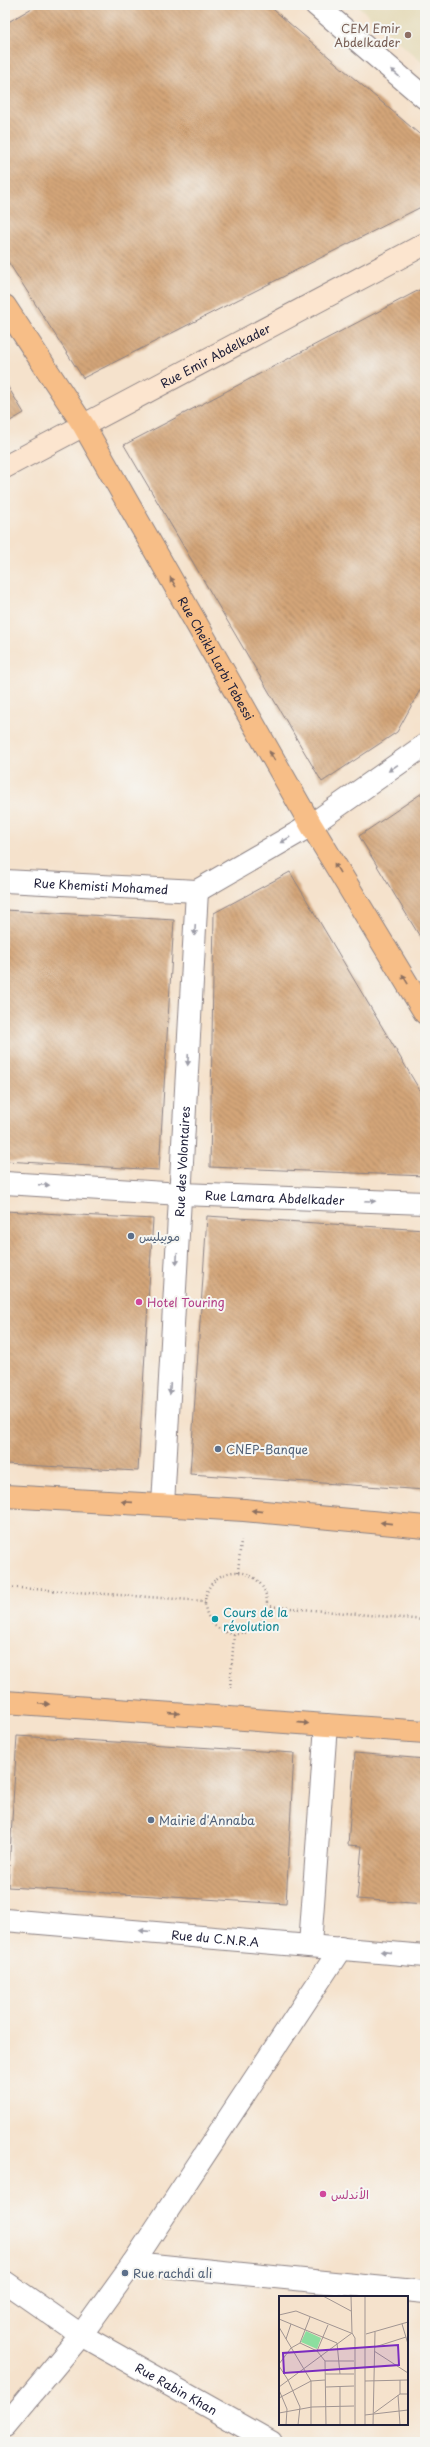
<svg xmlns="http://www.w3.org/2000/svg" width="430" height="2447" viewBox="0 0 430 2447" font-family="'Playpen Sans','Playpen Sans Arabic',sans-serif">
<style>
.built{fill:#e5dbba}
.building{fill:url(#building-back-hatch)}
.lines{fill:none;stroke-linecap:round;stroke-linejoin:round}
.street-casing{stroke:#8c8284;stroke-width:24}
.secondary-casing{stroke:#8c8284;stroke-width:24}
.primary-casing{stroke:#8c8284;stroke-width:24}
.path{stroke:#8c8284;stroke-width:2.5;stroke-dasharray:1 3;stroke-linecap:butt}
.street{stroke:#fff;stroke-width:22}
.secondary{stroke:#fce5cf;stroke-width:22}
.primary{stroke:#f7be87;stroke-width:22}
.oneway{fill:#9c9ca7}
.oneway2{fill:#8c7061}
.education-dot{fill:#8d6e63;stroke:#f6f6f2;stroke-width:1.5}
.service-dot{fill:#5c6f8a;stroke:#f6f6f2;stroke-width:1.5}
.hotel-dot{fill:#d1479c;stroke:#f6f6f2;stroke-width:1.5}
.culture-dot{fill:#0f9aa8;stroke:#f6f6f2;stroke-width:1.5}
.labels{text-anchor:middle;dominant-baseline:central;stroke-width:4;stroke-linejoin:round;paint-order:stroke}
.education-label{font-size:12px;fill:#785e54;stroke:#f6f6f2;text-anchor:end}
.street-label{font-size:12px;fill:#22223b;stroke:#f6f6f2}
.service-label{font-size:12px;fill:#4e5e75;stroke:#f6f6f2;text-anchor:start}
.hotel-label{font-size:12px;fill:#b23c85;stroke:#f6f6f2;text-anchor:start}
.culture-label{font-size:12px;fill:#0d838f;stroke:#f6f6f2;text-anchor:start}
.inset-road{fill:none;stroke:#a19592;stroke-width:1}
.view{fill:#7b2cbf;fill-opacity:0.15;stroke:#7b2cbf;stroke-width:2}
.inset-edge{fill:none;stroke:#22223b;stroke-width:2}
</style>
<defs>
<pattern id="building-back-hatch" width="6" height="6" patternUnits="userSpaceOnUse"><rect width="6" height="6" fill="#d3a578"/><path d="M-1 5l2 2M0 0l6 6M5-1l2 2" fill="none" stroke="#ab8664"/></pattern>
</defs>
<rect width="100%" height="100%" fill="#f6f6f2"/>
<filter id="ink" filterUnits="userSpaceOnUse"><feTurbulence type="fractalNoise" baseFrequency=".025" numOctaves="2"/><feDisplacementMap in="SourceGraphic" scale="8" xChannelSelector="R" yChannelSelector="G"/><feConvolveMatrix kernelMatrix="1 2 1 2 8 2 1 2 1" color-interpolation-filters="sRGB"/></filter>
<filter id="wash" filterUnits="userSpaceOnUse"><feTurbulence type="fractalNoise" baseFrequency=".012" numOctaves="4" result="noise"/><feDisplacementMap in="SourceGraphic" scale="16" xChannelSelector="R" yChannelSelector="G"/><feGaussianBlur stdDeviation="0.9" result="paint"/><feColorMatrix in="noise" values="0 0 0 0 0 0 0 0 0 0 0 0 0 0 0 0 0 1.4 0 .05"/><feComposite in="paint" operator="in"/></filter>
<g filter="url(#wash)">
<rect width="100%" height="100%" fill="#f5e2cc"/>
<path class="built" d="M357,5H425V65Z"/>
<g id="blocks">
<path class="building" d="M37,5H268L425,139V205L83,378L5,257V24Z
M425,287V681L397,732L322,782L124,445Z
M5,382L24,413L5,424Z
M425,791V945L359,836Z
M290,872L425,1099V1176L210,1167L214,913Z
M5,910L174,920L159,1170L5,1161Z
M5,1211L153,1219L138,1471L5,1464Z
M207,1216L425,1230V1490L190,1474Z
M17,1736L294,1753L286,1904L8,1887Z
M355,1753L425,1759V1904L357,1899L362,1846L348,1845Z"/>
</g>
</g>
<g filter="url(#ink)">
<use href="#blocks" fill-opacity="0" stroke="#8c8284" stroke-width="1"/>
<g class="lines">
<g class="street-casing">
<g id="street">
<path d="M316,5L425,98"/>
<path id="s1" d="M5,881L197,891"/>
<path d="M197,891L311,825L425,745"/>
<path id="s2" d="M5,1183L181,1194L425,1203"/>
<path id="s3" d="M163,1505L197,891"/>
<path id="s4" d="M5,1920L425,1956"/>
<path d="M310,1945L326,1725"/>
<path d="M133,2263L425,2292"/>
<path id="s5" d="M5,2282L81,2335L271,2442"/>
<path d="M5,2426L81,2335L133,2263L341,1948"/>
</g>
</g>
<g class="secondary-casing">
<g id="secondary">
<path id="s6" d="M5,467L425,244"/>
</g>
</g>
<g class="primary-casing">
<g id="primary">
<path id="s7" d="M5,306L84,426L311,825L425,1013"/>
<path d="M5,1496L244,1510L425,1527"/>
<path d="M5,1702L425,1732"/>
</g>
</g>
<path class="path" d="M238,1572L241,1540
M205 1603a31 31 0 1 1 62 0a31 31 0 1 1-62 0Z
M5,1587L205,1601
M267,1606L425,1620
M230,1688L234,1635"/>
<use href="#street" class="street"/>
<use href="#secondary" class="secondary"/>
<use href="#primary" class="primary"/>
</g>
<defs><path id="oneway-solid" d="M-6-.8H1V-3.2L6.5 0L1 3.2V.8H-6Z"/></defs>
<g class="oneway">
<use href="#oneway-solid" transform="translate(395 73) rotate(-139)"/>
<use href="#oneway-solid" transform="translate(393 768) rotate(145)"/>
<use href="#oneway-solid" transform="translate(285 840) rotate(150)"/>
<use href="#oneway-solid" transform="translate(195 930) rotate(93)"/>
<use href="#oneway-solid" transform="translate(188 1060) rotate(93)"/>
<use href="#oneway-solid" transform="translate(44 1185) rotate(3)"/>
<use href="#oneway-solid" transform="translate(370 1201) rotate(2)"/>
<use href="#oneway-solid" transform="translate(177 1259) rotate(93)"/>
<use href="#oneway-solid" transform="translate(170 1389) rotate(93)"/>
<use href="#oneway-solid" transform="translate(145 1931) rotate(-175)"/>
<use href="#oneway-solid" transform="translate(386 1952) rotate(-174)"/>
</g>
<g class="oneway2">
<use href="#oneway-solid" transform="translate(173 582) rotate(-120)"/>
<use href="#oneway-solid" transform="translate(272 756) rotate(-120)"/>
<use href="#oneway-solid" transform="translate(337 868) rotate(-121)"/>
<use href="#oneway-solid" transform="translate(405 979) rotate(-121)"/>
<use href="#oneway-solid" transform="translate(127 1502) rotate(-176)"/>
<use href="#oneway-solid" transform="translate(257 1511) rotate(-174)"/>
<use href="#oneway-solid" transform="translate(386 1523) rotate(-174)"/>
<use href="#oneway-solid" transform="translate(44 1704) rotate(3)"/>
<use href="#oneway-solid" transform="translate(174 1713) rotate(4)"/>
<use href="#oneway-solid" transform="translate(303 1723) rotate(6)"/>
</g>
</g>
<circle class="education-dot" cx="408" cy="35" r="4"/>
<g class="service-dot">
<circle cx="131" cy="1236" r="4"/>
<circle cx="218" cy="1449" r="4"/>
<circle cx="151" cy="1820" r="4"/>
<circle cx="125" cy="2273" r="4"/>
</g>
<g class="hotel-dot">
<circle cx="139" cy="1302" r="4"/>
<circle cx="323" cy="2194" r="4"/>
</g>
<circle class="culture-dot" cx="215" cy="1619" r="4"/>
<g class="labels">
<g class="education-label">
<text x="400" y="28">CEM Emir<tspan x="400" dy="14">Abdelkader</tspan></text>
</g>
<g class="street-label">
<text stroke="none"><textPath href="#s6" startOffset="238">Rue Emir Abdelkader</textPath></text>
<text stroke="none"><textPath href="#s7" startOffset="411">Rue Cheikh Larbi Tebessi</textPath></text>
<text stroke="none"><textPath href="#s1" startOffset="96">Rue Khemisti Mohamed</textPath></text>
<text stroke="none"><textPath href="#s3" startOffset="344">Rue des Volontaires</textPath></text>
<text stroke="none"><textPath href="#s2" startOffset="270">Rue Lamara Abdelkader</textPath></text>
<text stroke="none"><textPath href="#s4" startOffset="211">Rue du C.N.R.A</textPath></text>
<text stroke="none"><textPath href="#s5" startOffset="202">Rue Rabin Khan</textPath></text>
</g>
<g class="service-label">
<text x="139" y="1236">موبيليس</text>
<text x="226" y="1449">CNEP-Banque</text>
<text x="159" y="1820">Mairie d'Annaba</text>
<text x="133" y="2273">Rue rachdi ali</text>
</g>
<g class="hotel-label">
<text x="147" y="1302">Hotel Touring</text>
<text x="331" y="2194">الأندلس</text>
</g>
<g class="culture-label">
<text x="223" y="1612">Cours de la<tspan x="223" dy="14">révolution</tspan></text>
</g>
</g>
<g transform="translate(279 2296)">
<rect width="129" height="129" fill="#f5e2cc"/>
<path d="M27,35L42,42L38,53L22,46Z" fill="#8cde9f"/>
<path class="inset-road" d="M44,0L72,15M72,0L73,37M0,19L17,15L72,37M0,23L58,47L61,78M123,28L129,48M0,31L32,85V129M73,37L76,42V129M87,38L129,26M7,43L12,28M21,47L31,21M96,51L127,41M38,55L49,29M95,55L129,77M46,65L47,129M46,65H75M0,68L12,52L21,47L38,55L46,65M0,70L9,84L21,111L19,129M46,78H75M121,84V98M86,85L129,84M61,90V129M0,91L73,37M47,91L75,90M0,94L8,113L7,129M119,99L121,129M0,102L32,85L46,84M0,117L33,111L75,110M95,117L121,98H129M86,119L129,114M86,129V0M94,129L96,36"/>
<path class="view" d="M119,49L120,69L5,77L4,57Z"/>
<rect width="129" height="129" class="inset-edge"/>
</g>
<rect width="430" height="2447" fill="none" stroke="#f6f6f2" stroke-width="20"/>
</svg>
